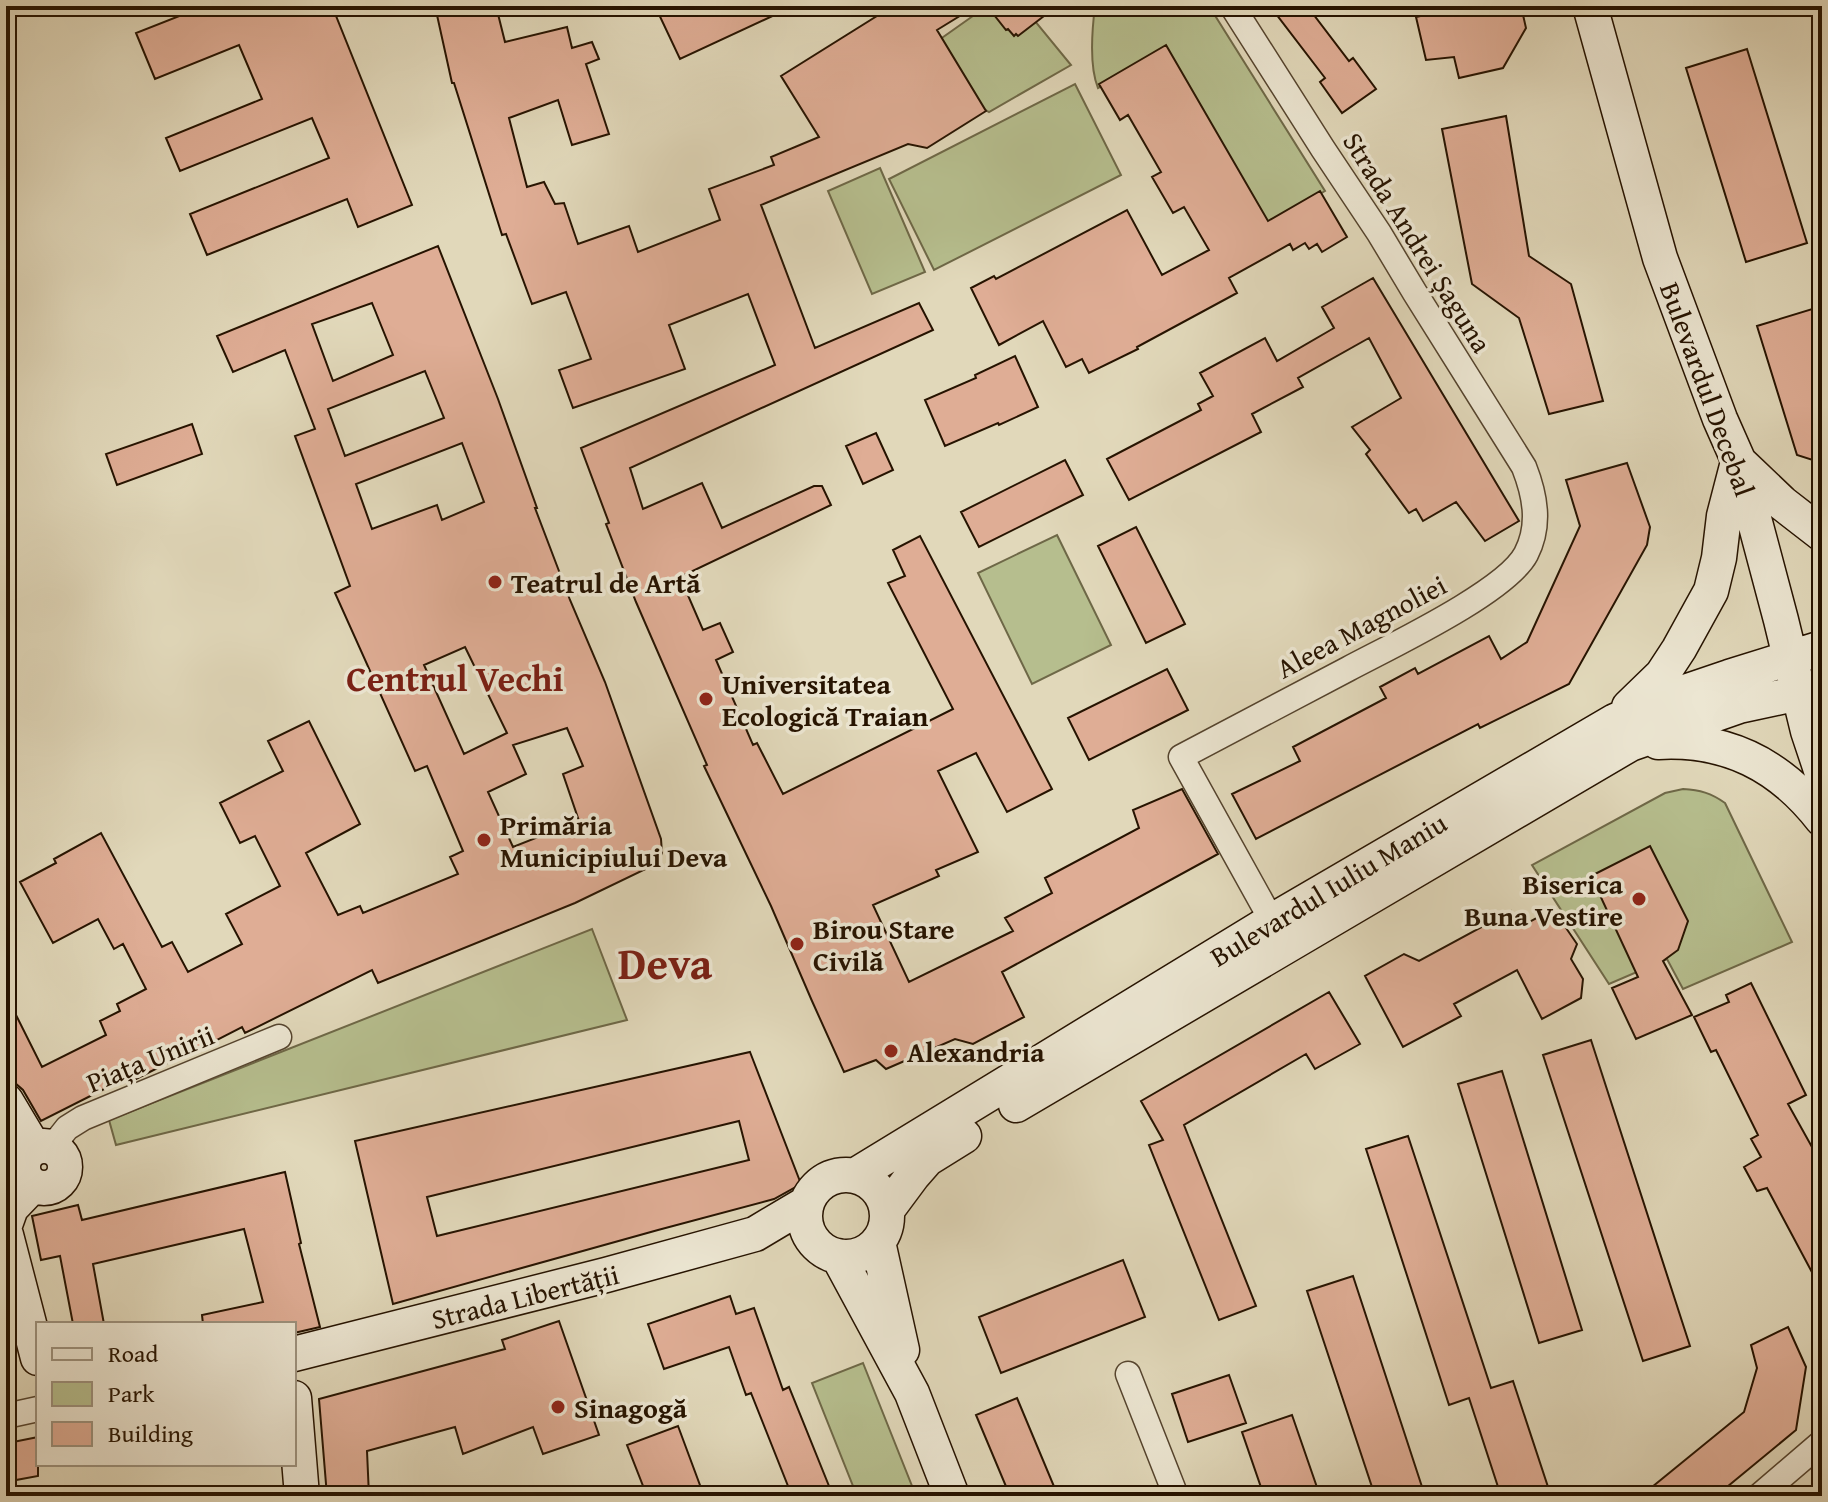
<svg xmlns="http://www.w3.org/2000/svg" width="1828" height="1502" viewBox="0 0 1828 1502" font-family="'Gentium Book Plus',serif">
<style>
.green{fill:#b6be8e;stroke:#6e6847;stroke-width:2}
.building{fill:#dfad95;stroke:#261300;stroke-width:2;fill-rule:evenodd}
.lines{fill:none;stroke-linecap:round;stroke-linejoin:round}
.street-casing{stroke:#55442e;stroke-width:27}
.secondary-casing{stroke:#261300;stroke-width:37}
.street{stroke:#ece6d2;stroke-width:24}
.secondary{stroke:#ece6d2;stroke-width:34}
.poi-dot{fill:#8f2418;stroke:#ece6d2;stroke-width:3}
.labels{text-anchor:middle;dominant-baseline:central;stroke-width:7;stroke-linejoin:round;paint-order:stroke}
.street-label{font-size:28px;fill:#261300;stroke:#ece6d2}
.poi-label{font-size:28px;font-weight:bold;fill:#261300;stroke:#ece6d2;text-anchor:start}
.district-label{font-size:36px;font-weight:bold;fill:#7a1f14;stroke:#ece6d2}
.town-label{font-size:44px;font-weight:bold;fill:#7a1f14;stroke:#ece6d2}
</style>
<rect width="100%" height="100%" fill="#e1d8ba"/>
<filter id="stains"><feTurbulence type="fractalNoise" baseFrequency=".0025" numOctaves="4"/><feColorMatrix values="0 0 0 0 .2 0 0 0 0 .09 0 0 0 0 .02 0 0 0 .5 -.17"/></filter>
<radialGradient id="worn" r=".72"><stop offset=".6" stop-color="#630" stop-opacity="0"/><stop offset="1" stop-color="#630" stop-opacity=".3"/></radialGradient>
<path class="green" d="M987,6L1035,21L1071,65L989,112L984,109L939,40Z
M1095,6H1209L1325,191L1265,226L1162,54L1098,88C1089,66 1092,30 1095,6Z
M1075,84L1121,175L934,270L889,179Z
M880,168L925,272L872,294L828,191Z
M1057,535L1111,645L1032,684L978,573Z
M1683,789C1700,790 1711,793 1725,803L1792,942L1683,989L1667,959L1609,984L1532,865L1665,793Z
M592,929L627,1020L116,1145L109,1120Z
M863,1363L916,1496H857L812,1383Z"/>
<path class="building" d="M216,6H332L412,205L358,227L347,199L207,255L190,214L329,158L312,118L180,171L166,138L262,99L239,45L155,79L136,33L197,9L199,13Z
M435,6H496L505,42L567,27L572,48L592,42L599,59L586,64L609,134L572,145L558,100L509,118L527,187L544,182L555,204L564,203L578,244L629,226L638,252L720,220L709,189L774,165L771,157L819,137L781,76L893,6H976L937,30L986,111L927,148L908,144L761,205L815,348L919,303L933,330L630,468L643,509L702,483L722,528L814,486H822L831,505L680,577L703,630L720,623L733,652L716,660L753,745L757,743L783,794L953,709L888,583L905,576L893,550L920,536L1052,789L1007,812L976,753L938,771L978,852L936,870L939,876L873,905L909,982L1013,931L1005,918L1052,893L1045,878L1139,828L1133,810L1182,789L1218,854L1002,972L1024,1017L973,1044L955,1039L886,1069L876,1060L844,1072L812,1001L771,906L704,766L707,765L636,602L606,524L609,523L581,448L775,365L748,294L669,325L685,369L573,408L559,370L591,359L566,292L532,304L506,234L502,235L454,83H452Z
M655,6H794L680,59Z
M987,6H1057L1018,36L1016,34L1014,36L1008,29L1006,30Z
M1270,6H1307L1349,61L1353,58L1376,89L1342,113L1320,82L1325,78Z
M1451,6H1521L1526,28L1503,68L1459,78L1454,57L1426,60L1416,17L1452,9Z
M1166,45L1268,221L1320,191L1347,237L1322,252L1317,244L1309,249L1305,243L1293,250L1290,244L1229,278L1237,293L1137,347L1138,349L1089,373L1082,359L1066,367L1043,321L999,345L971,288L994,276L996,279L1127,210L1162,275L1209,250L1184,207L1173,213L1152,177L1161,172L1128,115L1120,120L1099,84Z
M1747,49L1807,243L1746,262L1686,68Z
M1506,116L1529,256L1571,284L1603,401L1549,414L1519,318L1472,284L1442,129Z
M438,246L498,399L537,508H535L570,600L605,682L661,839L662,853L659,860L654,865L575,903L378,983L372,970L245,1033L242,1027L182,1058L181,1056L130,1082L128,1077L41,1121L23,1090L15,1083L6,1081V995L42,1067L106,1035L100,1021L120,1011L117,1004L146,989L123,944L114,949L98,919L53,943L20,882L56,863L54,859L101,833L162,947L172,942L188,972L242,944L226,914L280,886L255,836L240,843L220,803L283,771L268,741L309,721L360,824L306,853L338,915L360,906L363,913L458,874L450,857L463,851L427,766L415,771L335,593L350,586L295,436L315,429L285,350L233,372L217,336ZM372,303L393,355L333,381L312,324ZM425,371L444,418L345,456L328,409ZM462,443L484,502L442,520L437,505L372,529L356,484ZM465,647L507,733L464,754L424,665ZM567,728L583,766L563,774L579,821L513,847L488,792L526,774L513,745Z
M1373,278L1519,521L1485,541L1456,502L1423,521L1416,509L1409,513L1366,454L1370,450L1352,427L1401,398L1369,338L1298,378L1303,387L1252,414L1261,432L1129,500L1107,459L1201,410L1198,404L1213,396L1200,373L1265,338L1277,361L1334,328L1322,307Z
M1822,306V463L1797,455L1757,326Z
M1015,356L1038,407L999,425L998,423L945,446L925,400L976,378L975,375Z
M192,424L202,454L117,485L106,454Z
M876,433L893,470L863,484L846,446Z
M1065,460L1083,495L979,547L961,512Z
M1627,463L1650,527L1647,545L1569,684L1480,728L1478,724L1256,839L1232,794L1300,761L1293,747L1386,698L1380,687L1415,668L1418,674L1489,636L1501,659L1527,642L1580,526L1566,480Z
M1136,527L1185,624L1146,643L1098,546Z
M1167,669L1188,710L1089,760L1068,718Z
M1650,846L1688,921L1678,950L1663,961L1692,1015L1636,1039L1612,988L1638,977L1591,876Z
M1553,909L1577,944L1571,959L1583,979L1581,998L1542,1019L1517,970L1454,1004L1461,1016L1403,1047L1365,976L1404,954L1419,961L1511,911L1522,926Z
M1751,983L1806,1095L1788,1104L1822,1165V1174L1814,1178L1822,1193V1291L1767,1188L1757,1191L1744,1167L1761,1157L1751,1139L1758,1135L1716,1050L1711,1052L1694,1017L1729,1002L1726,995Z
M1329,992L1360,1044L1315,1069L1306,1054L1184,1125L1256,1306L1219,1320L1149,1145L1163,1140L1141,1101Z
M1591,1040L1690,1346L1643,1361L1543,1055Z
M750,1052L801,1184L774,1199L658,1230L393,1304L355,1141ZM739,1121L749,1160L437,1236L427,1197Z
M1502,1071L1582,1330L1539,1343L1458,1084Z
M1408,1136L1491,1388L1513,1381L1551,1496H1501L1469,1398L1449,1405L1366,1149Z
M285,1172L301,1243L299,1244L320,1327L294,1333V1324H203L202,1315L263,1302L244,1229L93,1264L104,1324H73L60,1256L41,1260L32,1216L78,1205L82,1220Z
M1123,1260L1145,1317L1001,1373L979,1317Z
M1353,1276L1425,1496H1375L1307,1291Z
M730,1296L736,1314L754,1308L783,1390L789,1387L833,1496H792L751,1393L746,1395L729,1347L664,1369L648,1324Z
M559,1321L599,1435L543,1454L533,1427L463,1454L455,1427L367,1451L369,1496H327L319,1399L505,1349L502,1340Z
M1788,1327L1806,1367L1796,1430L1716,1496H1641L1744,1412L1757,1368L1751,1345Z
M1229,1375L1246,1423L1188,1442L1172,1394Z
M1017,1398L1058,1496H1010L976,1415Z
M1292,1415L1320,1496H1264L1242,1432Z
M678,1426L704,1496H647L627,1445Z
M38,1437V1476L16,1480L8,1443Z"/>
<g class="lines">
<g class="street-casing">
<path id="street" d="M1232,6L1323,149L1379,233L1415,293L1524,467C1535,495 1541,525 1526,554C1506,592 1389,647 1348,669C1293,698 1237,727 1181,757L1272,921
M52,1147L67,1128L83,1118L279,1037
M6,1180L23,1168
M1128,1374L1176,1496
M6,1416L38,1409
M1759,1496L1822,1442"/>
</g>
<g class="secondary-casing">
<path id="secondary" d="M1590,6L1660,258L1720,419L1739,462L1781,620L1808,731L1822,773
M1739,462L1782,503L1822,534
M1629,707L1662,675L1679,649L1711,591L1719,558L1724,516L1738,462
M1658,742C1727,738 1780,765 1822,819
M6,1101L34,1148
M1016,1105L1630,744L1739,706L1822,688
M23 1167a21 21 0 1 1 42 0a21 21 0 1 1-42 0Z
M856,1175L1272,921L1615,721L1670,697L1729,677L1822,648
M805 1216a41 41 0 1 1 82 0a41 41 0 1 1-82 0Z
M887,1210L913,1175L927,1159L964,1136
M6,1222L11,1208L33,1185
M6,1235L38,1358
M878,1242L902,1350
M838,1256L912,1393L952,1496
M294,1354L606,1275L755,1234L807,1203
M294,1398L302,1496"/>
</g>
<use href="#street" class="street"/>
<use href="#secondary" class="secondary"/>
</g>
<g class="poi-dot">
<circle cx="495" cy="582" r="8"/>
<circle cx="706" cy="699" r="8"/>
<circle cx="484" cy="840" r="8"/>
<circle cx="1639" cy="899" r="8"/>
<circle cx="797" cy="944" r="8"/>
<circle cx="891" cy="1051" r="8"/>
<circle cx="558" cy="1407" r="8"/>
</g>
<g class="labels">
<g class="street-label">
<text transform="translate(1418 242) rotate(58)">Strada Andrei Șaguna</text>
<text transform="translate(1708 389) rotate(70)">Bulevardul Decebal</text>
<text transform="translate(1361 626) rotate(-28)">Aleea Magnoliei</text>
<text transform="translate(1328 889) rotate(-31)">Bulevardul Iuliu Maniu</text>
<text transform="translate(150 1058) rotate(-22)">Piața Unirii</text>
<text transform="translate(525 1296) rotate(-14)">Strada Libertății</text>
</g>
<g class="poi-label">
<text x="511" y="582">Teatrul de Artă</text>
<text x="722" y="683">Universitatea<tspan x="722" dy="32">Ecologică Traian</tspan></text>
<text x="500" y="824">Primăria<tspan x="500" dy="32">Municipiului Deva</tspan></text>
<text x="1623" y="883" text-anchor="end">Biserica<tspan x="1623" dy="32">Buna Vestire</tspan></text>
<text x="813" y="928">Birou Stare<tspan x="813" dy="32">Civilă</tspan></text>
<text x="907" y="1051">Alexandria</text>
<text x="574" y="1407">Sinagogă</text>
</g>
<g class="district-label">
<text x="455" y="677">Centrul Vechi</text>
</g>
<g class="town-label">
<text x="665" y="963">Deva</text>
</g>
</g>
<rect width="1828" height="1502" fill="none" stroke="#e1d8ba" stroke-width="32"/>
<rect x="8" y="8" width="1812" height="1486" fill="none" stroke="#261300" stroke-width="4"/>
<rect x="16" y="16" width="1796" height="1470" fill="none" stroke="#261300" stroke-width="2"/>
<rect x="36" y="1322" width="260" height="144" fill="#ece6d2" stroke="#9d927e" stroke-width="2"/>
<rect x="52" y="1348" width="40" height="12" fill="#ece6d2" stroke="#9d927e" stroke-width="2"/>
<text x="108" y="1362" font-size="24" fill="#261300">Road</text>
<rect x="52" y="1382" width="40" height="24" fill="#b6be8e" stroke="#9d927e" stroke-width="2"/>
<text x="108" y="1402" font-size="24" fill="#261300">Park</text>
<rect x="52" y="1422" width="40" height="24" fill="#dfad95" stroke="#9d927e" stroke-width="2"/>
<text x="108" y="1442" font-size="24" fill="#261300">Building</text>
<rect width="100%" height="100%" filter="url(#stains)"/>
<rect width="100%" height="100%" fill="url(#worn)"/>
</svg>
